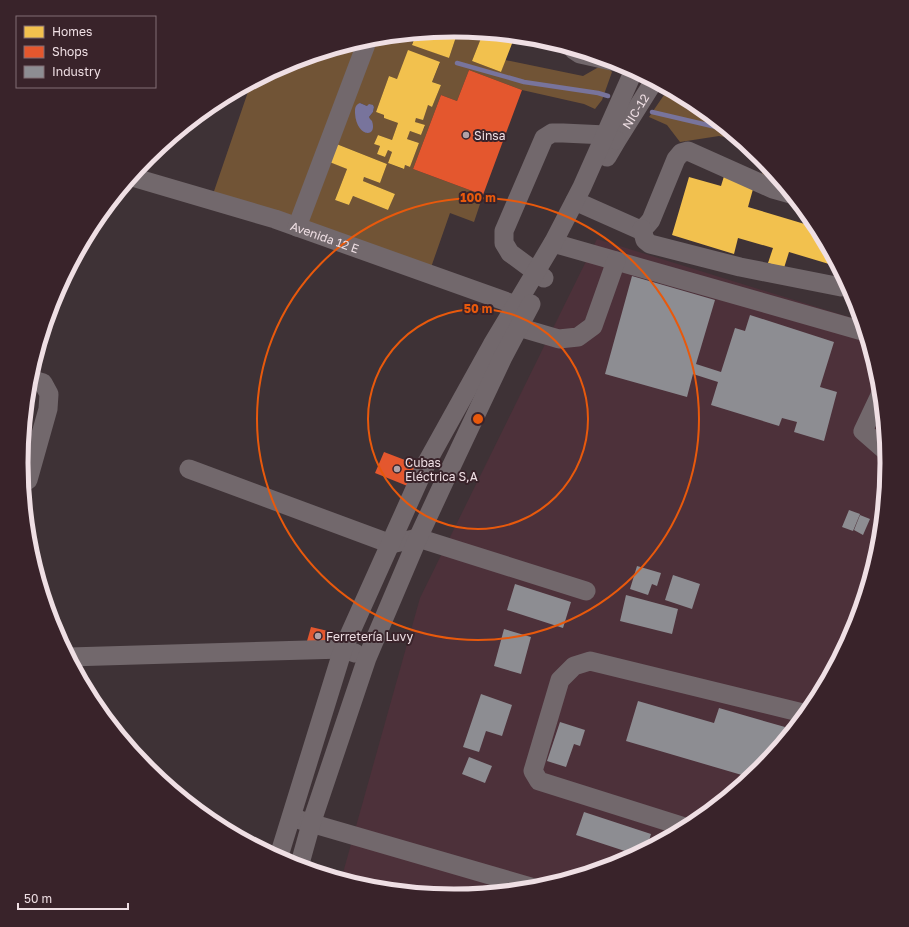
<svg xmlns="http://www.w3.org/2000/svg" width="909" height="927" viewBox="0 0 909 927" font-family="'Golos Text',sans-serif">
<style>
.built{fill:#4d313a}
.green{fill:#594128}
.forest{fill:#715436;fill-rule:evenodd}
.water{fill:#78749c}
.homes{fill:#f2c14e}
.shops{fill:#e4572e}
.industry{fill:#8d8d92}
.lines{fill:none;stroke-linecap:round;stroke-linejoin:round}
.stream{stroke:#78749c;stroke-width:4.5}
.minor{stroke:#72686c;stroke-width:19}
.ring{fill:none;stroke:#e8590c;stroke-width:2}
.poi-dot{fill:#b1a2a7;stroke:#39232a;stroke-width:1.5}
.labels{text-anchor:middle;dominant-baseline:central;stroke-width:4;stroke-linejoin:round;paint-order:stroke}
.street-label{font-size:12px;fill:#efdfe4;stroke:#39232a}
.poi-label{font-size:12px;fill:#efdfe4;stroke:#39232a;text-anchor:start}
.rim{fill:none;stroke:#efdfe4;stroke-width:5}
.centre{fill:#e8590c;stroke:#39232a;stroke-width:2}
.ring-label{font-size:12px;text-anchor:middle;font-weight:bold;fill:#e8590c;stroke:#39232a;stroke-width:4;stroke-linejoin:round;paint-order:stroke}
</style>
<rect width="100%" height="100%" fill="#3e3236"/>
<path class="built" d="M597,239L862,321L880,379L888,464L880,548L855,630L815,705L761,770L695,824L620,864L539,889L454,897L370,889L341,880L420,598Z"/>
<path class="green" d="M363,879H364L407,892L370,889L362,886Z"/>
<path class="forest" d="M455,30L483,33L472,61L501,72L505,60L583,76L604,64L612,72L602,100L595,109L584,104L522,90L469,70L457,101L441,95L413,169L483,195L474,222L450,213L428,276L211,200L251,83L289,63L370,38L416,34L412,44L449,58L456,37L440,31ZM440,63L432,82L441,85L432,107L428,105L416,118L415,122L425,126L421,135L410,131L407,139L419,143L410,167L405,165L403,169L388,163L392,152L388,150L385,157L377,154L380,146L374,144L378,135L392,140L398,123L384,118V115L376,112L389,76L397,79ZM360,103L367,106L373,105L374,107L373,112L369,117L370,132L366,133ZM334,143L387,164L380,183L364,177L363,181L395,194L388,210L353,196L349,205L335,200L347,169L328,161Z
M664,95L686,103L696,104L740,140L719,136L680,142L667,125L649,117Z
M765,161L781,181L779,182L761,178Z"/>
<path class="water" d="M360,103L367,106L369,104L373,105L374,107L373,112L369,117L370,119L372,121C378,139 356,137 355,113C355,108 355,105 360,103Z"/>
<path class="homes" d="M440,31L456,37L449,58L412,45L416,34Z
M483,33L495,34L513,41L501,72L472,61Z
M408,50L440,62L432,82L441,85L432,107L428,105L423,120L416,118L415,122L425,125L421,135L410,131L407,139L419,143L410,167L405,165L404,169L388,163L392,152L388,150L385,157L377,154L380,146L374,144L378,135L392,140L398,123L384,118V115L376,112L389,76L397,79Z
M334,143L387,164L380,183L364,177L363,181L395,194L388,210L353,196L349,205L335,200L347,169L327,161Z
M725,173L755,182L748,207L818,228L832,254L829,264L789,252L784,268L768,263L773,248L738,238L734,254L672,235L689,177L721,186Z"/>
<path class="shops" d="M469,70L522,90L483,195L413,169L441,95L457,101Z
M384,452L418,465L410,487L375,473Z
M311,627L328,631L325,645L307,641Z"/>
<path class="industry" d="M632,276L715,300L696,364L721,372L735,328L745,331L750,315L834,342L820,387L837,392L824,441L794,432L797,422L782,418L779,426L711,405L718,382L693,374L687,397L605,374Z
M849,510L860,514L853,531L842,527Z
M860,515L870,519L863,535L854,530Z
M637,566L661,573L657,586L652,584L648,595L630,589Z
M673,575L700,584L692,609L665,600Z
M515,584L571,602L563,628L507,610Z
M626,595L678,609L672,634L620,621Z
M504,629L531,637L521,674L494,666Z
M481,694L512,705L502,736L486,731L479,752L463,747Z
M638,701L714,723L719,708L785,727L782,738L786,740L761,770L752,778L626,741Z
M560,722L585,730L580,746L574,744L566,767L547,761Z
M469,757L492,766L485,783L462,774Z
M584,812L651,834L646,851L637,855L576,835Z"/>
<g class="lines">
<path class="stream" d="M457,63L524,82L598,93L608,96
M652,112L729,130"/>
<g class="minor">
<path d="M573,49L574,50L580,54L616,62"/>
<path id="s1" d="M607,157L617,140L654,81"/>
<path id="s2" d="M132,177L275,219L527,309"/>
<path d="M575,201L638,229C644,229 647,225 651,220L676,159L681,153L688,151L773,189L791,194"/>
<path d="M297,227L368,39"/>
<path d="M642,229L645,240L650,244L740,267L841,287L848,284"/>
<path d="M553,243L866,332"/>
<path d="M544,278L510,253L504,243V231L544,138L552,133H563L606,135L616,140"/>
<path d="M518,327L559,339L578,337L593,326L616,261"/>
<path d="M881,393L863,431L887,452"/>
<path d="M189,469L391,544L418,538L586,591"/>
<path d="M28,480L48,409L49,394L43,383L29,379"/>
<path d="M69,657L343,649L355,653"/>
<path d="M300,820L538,889"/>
<path d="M688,828L539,781L533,771L560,680L574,666L590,661L807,714"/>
<path d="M278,859L343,649L427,462L492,345L553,243L582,187L634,70"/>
<path d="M299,867L311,824L367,658L418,538L444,482L503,357L531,304"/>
</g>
</g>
<g class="ring">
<circle cx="478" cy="419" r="110"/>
<circle cx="478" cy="419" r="221"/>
</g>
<g class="poi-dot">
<circle cx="466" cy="135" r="4"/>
<circle cx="397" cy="469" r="4"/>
<circle cx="318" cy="636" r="4"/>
</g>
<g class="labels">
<g class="street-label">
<text stroke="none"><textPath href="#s1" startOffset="54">NIC-12</textPath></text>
<text stroke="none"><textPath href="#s2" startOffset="202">Avenida 12 E</textPath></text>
</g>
<g class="poi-label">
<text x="474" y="135">Sinsa</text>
<text x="405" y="462">Cubas<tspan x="405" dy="14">Eléctrica S,A</tspan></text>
<text x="326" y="636">Ferretería Luvy</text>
</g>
</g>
<path d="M0 0H909V927H0ZM28 463a426 426 0 1 1 852 0a426 426 0 1 1-852 0Z" fill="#39232a" fill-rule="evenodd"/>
<path class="rim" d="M28 463a426 426 0 1 1 852 0a426 426 0 1 1-852 0Z"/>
<circle cx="478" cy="419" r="6" class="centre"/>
<g class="ring-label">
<text x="478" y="202">100 m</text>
<text x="478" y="313">50 m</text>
</g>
<rect x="16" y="16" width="140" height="72" fill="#39232a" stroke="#826e74"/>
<rect x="24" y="26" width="20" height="12" fill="#f2c14e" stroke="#826e74"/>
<text x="52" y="36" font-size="12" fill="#efdfe4">Homes</text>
<rect x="24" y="46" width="20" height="12" fill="#e4572e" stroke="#826e74"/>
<text x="52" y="56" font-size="12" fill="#efdfe4">Shops</text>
<rect x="24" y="66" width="20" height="12" fill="#8d8d92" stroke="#826e74"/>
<text x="52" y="76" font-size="12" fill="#efdfe4">Industry</text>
<path d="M18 903v6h110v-6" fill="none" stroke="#efdfe4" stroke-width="2"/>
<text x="24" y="903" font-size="12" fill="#efdfe4" stroke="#39232a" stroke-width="3" paint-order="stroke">50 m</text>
</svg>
